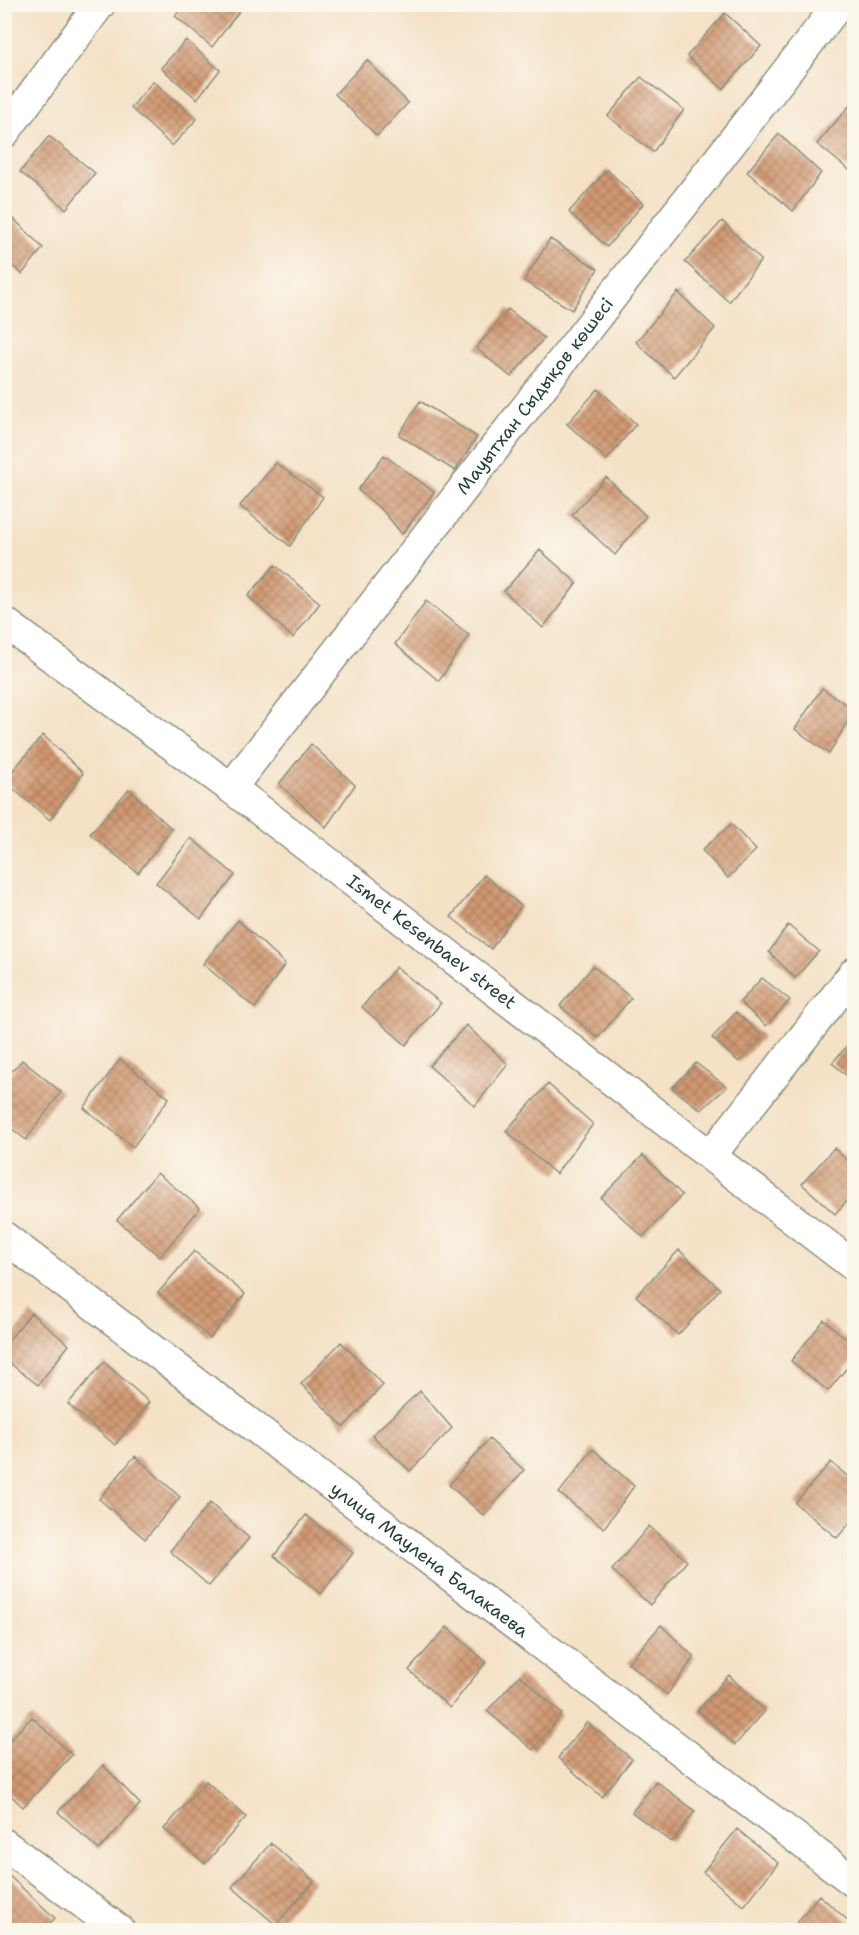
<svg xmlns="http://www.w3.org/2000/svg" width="859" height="1935" viewBox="0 0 859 1935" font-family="'Shantell Sans',sans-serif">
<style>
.building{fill:url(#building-cross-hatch)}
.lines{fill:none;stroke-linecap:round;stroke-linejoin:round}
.street-casing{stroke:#8a8f7d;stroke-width:33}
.street{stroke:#fff;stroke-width:30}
.labels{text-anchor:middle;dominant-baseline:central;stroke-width:4.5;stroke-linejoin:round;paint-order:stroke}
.street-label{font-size:18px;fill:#1f3d34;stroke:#fbf7ec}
</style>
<defs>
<pattern id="building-cross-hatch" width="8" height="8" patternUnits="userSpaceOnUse" patternTransform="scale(1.5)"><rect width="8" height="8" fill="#d19871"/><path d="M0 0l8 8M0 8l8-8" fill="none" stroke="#a97d5e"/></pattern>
</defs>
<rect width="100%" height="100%" fill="#fbf7ec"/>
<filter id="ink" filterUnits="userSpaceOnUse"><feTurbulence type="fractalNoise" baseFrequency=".0167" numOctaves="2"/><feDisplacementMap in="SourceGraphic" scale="12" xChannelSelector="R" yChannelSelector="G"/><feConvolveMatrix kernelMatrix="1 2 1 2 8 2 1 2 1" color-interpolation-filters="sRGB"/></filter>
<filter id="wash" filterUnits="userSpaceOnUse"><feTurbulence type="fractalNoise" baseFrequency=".008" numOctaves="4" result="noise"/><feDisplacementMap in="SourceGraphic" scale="24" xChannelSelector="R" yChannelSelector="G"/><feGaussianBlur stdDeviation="1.35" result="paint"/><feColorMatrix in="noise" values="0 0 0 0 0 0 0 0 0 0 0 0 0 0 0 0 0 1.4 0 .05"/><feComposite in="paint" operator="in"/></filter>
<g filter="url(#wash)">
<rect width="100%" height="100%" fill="#f4e1c6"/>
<g id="blocks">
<path class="building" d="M184,4H233L240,10L212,47L175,16Z
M725,13L761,46L723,89L687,56Z
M186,40L220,70L197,99L161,68Z
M367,60L408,103L377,136L335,94Z
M641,77L684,110L653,152L608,116Z
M153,81L197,119L172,146L131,108Z
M849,106L854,111V174L817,144Z
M779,134L821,173L793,211L747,172Z
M49,136L95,173L66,209L20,172Z
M607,170L643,204L607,247L569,212Z
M6,211L43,248L22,274L4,259Z
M722,221L761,260L729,302L685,262Z
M550,239L598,269L572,310L524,281Z
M678,292L715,328L674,377L636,342Z
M508,309L544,338L511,377L476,348Z
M598,389L636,424L607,460L567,424Z
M420,401L477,437L455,471L399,435Z
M384,455L434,492L402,534L383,511L358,490Z
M276,463L323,497L290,546L240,506Z
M606,477L646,516L615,555L572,515Z
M540,550L577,583L543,628L504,591Z
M275,565L320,603L293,638L248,596Z
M426,601L469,635L439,681L395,644Z
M822,688L854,710L829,754L795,729Z
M43,735L83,773L50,820L4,781Z
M311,744L355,785L326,827L279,784Z
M129,789L172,829L138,873L90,834Z
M731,824L756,850L728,878L702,850Z
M191,838L235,875L201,919L156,883Z
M484,875L521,906L491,949L451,917Z
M238,920L285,964L255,1008L203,964Z
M788,925L819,951L795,978L769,952Z
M593,966L631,998L598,1038L560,1006Z
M396,967L441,1003L406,1045L362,1007Z
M762,978L790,1000L766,1026L740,1002Z
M736,1012L763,1037L739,1062L712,1038Z
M466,1025L508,1064L475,1106L429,1066Z
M853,1039L854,1040L853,1081L832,1063Z
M120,1059L169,1098L133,1147L84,1108Z
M22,1060L61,1092L26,1140L4,1122V1080Z
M696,1063L727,1087L701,1110L672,1088Z
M548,1084L593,1124L556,1174L506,1131Z
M834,1148L854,1167V1193L835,1214L802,1184Z
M643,1155L682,1195L643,1237L601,1198Z
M157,1173L200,1208L160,1257L117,1220Z
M679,1250L720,1289L678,1335L636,1296Z
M194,1251L245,1294L210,1338L158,1293Z
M31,1313L69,1345L38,1385L4,1359V1346Z
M824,1320L854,1345V1359L828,1391L791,1361Z
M341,1342L383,1385L344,1427L301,1384Z
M104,1362L149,1402L115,1445L68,1404Z
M420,1391L452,1428L410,1471L372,1435Z
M489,1439L524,1470L484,1516L449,1485Z
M593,1449L634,1486L604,1528L559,1493Z
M135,1456L180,1497L145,1539L99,1499Z
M831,1462L854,1482V1518L837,1538L795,1503Z
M210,1503L249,1538L209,1586L170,1551Z
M306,1515L353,1553L321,1594L274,1556Z
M649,1526L687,1561L650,1605L612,1570Z
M661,1625L694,1657L667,1695L628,1663Z
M447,1627L486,1662L450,1708L409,1670Z
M520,1675L562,1714L533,1750L487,1711Z
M729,1675L765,1711L735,1745L698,1710Z
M32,1717L72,1755L23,1807L4,1789V1746Z
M587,1722L632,1759L602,1797L558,1758Z
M103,1765L140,1804L99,1850L58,1812Z
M206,1781L246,1817L205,1864L164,1829Z
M656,1781L695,1811L672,1842L632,1812Z
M737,1829L778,1863L744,1906L703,1872Z
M271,1843L314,1881L276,1925L232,1887Z
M7,1874L55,1918L43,1930H4V1877Z
M819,1895L852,1924L847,1930H791Z"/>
</g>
</g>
<g filter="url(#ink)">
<use href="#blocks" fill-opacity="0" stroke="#8a8f7d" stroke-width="1.5"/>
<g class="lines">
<g class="street-casing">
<g id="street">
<path d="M4,133L100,4"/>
<path id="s1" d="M4,622L231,788L854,1266"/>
<path id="s2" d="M231,788L839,4"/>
<path d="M711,1155L854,973"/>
<path id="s3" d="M4,1237L854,1882"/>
<path d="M4,1844L119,1930"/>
</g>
</g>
<use href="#street" class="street"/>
</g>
</g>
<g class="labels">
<g class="street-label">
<text stroke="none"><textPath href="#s2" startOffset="496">Мауытхан Сыдықов көшесі</textPath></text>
<text stroke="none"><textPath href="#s1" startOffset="534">Ismet Kesenbaev street</textPath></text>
<text stroke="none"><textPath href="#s3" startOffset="534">улица Маулена Балакаева</textPath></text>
</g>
</g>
<rect width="859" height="1935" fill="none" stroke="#fbf7ec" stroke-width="24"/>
</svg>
